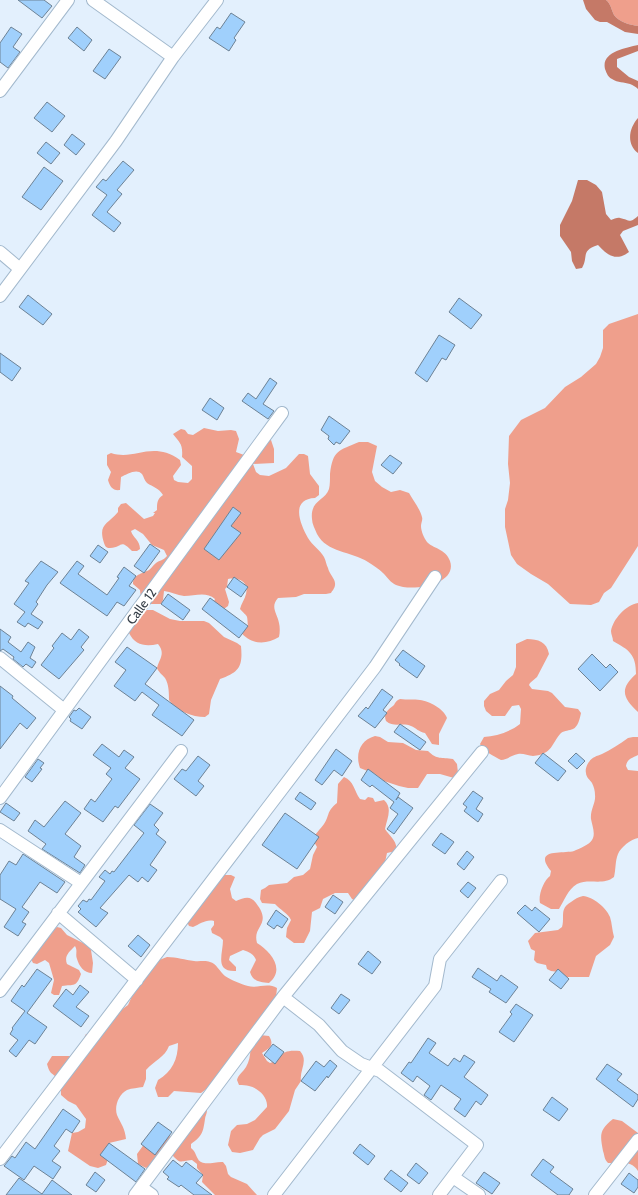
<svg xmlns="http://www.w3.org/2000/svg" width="638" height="1195" viewBox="0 0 638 1195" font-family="Cabin,sans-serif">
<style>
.forest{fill:#ef9f8c}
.water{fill:#c57967}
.building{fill:#a0d0fc;stroke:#6d8295}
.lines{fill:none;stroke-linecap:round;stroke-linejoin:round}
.street-casing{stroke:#a3b9cd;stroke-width:14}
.street{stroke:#fff;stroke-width:12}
.labels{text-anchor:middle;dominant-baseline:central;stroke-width:3.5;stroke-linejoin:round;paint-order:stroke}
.street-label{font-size:13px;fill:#343d46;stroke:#fff}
</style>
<rect width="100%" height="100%" fill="#e3f0fd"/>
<path class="forest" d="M606,0H638V26C630,25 619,22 614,15C611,9 611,4 606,0Z
M638,314V546L611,588L604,593L599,602L591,605L570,604L548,584L531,574L517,564L511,555L505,527V509L508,500L510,483L508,464L509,436L521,420L545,408L565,387L581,377L596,364L600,357L603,348V330L609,324Z
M204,428L218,431L231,430L236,431L239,439L236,452L244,455L267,438L271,440L274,449V463L253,464L256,472L260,475L269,476L286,468L299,454H304L308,456L310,474L319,486V495L315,498C290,499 300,524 308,538C312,545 320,550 324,557C326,561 326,564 328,568C329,574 336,579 335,585C335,588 332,591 331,593L326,594H304L296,597L278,598C270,607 277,613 279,623C280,627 280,632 279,637C266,645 250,645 240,631L248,626C247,613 248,618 240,609C241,604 245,599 246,594C249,581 238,577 228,579L227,587L225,589L229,602L228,606L221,611L213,604L215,599C206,591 195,596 184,596C177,595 171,592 164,591L163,600L161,604H147L141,599L140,590L133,584C133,574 142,574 149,570C152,568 153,565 156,563C160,560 163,561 167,556L164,550L152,545L143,534L135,529L131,531C133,538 140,540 140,549L137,551H132C119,538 123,548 110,548C106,548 105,546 104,543C98,524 107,525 118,512V508L121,504L126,503L144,519L153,516L155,513H153L157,510C157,503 157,499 163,495C159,488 153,487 147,483C144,480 144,477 142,474C137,468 127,474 121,477L120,490C113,491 110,487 108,480L111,472L107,465V455L111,453C135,461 152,440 180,460L181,465L173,476L174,480L178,482L188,483L192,479V466L182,457C183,444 180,443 173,434L181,429L185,430L188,434L193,435Z
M359,442H368L377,446L372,472L375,481L382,487L391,492L400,490L409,493C413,500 420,509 422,517C423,520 421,523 421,526C421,531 424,538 427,542C432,548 446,549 450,561C458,585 412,592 396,585C391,583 387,577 383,573C379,569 373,565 368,562C351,551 327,553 317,534C315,529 312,524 312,519C310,500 325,501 329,489C330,485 330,479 330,474C333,450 338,451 359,442Z
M638,603V712C623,698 619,689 636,674C636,654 629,650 613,641C613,638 611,634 611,631C613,619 626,605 638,603Z
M140,610H153L170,619L180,621H204L209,623L224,637L237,643L241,646C243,667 239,672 220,679L211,700L209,714L205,717C192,717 177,711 169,700C169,694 169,684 165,678C162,674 159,673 157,668C159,659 166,654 158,644C145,647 135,645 129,633L130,624Z
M527,639C538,639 547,642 549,654L537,677L530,683L529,685L532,689L548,691L552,693L565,707L578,709L581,713C580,718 578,727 573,729C569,731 565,730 561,733C551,744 553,754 533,756C528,756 523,753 518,754C511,755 507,760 501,760C495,757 482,750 480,744L484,737C496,736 510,732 520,724L521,709L519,705L512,706L505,716H492L486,711L484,706V701L490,694L499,690L506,681L513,675L516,667V644Z
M400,699C407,700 414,699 420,700C429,701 444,709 447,718L439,734V745L432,744L425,733C419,732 416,728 411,726C403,722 394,728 386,721C383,713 388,710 394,705C395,703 396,701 398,700Z
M375,736L380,737L388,742L403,743L416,750L428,751C437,760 441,757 453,759L457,764L458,773L454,778L440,774H427L418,788H408L399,786L384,781L375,774L360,768C355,754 360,740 375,736Z
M633,737H638V755C632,758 627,759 626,766L628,770L638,771V838C631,839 621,847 618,854C615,861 616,869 614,877C603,886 589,878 577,884C568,889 564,901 559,909H551L540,903C538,895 544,880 550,876L551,871C532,848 563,854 574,851C579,849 590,844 592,840C596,834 592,825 591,819C590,810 596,803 595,795C595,791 594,787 592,783C590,780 586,777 586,773C585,770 587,764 589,762C592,757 597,756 602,754C610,750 620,744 628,738Z
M344,777C354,781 354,791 360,799L365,800L368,797L373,798L375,802L384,800C393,808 387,819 385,829C390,837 398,841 396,851L387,853L384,867L356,901L352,899L348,893H335L323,899L320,908L312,912L310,931L304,943H294L286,937L287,928L291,920C288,913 280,910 275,904L262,903L260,899L261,890L265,888L269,885L287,883L294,877L303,875L310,869L313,855L317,847L313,840C315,833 320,830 324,824C330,815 326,812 337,803L338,784Z
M221,875H231L235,877L230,889L232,898L236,901C244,898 250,895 256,903C273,925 252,925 257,943C270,951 286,969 269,983C260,982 253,982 250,972L256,960C254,954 249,952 243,950L230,956L229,960L236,967V971C214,972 223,954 223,940L220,937L212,933L211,929L214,925V921C206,919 200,924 193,927L189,926L187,922L207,898L208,893Z
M583,896C593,897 606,907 610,917C612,923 612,930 614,937L610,945L596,956L589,977H567L559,972L551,971L547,969L546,965L537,963L534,960L535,951L531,949L528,941L535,933L558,930L562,927C565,916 559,909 571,902C575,899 578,897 583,896Z
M57,927L61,928L67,935L89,946L91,950L93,963L92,973C84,973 79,966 77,959C75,954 78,951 75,946C69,952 64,956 67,964L79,970L81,974C76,988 74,984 62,986L59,995H54L51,993L54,980L49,963L45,960L37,964L33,963L31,959L49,933Z
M167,957C177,957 185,960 194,961C199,962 205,960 210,962C216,963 220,972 225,976C231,980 241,984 248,986C257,989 267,982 277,988L276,997L209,1087L201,1093L174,1091L168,1097H158L155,1088L158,1080C172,1072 178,1059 178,1043L169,1046C165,1057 154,1061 146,1070V1079L143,1087C138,1088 132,1088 127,1090C119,1094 114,1106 117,1115C121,1124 125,1128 126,1139L109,1143V1156L106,1165L98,1168L90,1166L68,1151L72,1133L78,1132L85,1128L86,1119L76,1105L68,1101L61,1095C61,1089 61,1083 57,1078C50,1071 50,1074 47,1064L52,1056H70L82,1042L86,1034L94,1033L107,1028L117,1013L128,1005L138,983L154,962Z
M260,1035L269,1036C275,1046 269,1048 262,1053L267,1061L270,1063C285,1059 276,1049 300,1051C309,1061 299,1070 301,1081L295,1090L289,1111L275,1129L263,1135L260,1138L253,1150L240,1153L232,1152L228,1145L231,1131L237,1125L247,1124L255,1120L267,1107C268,1097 258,1088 249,1086C246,1085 243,1085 239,1085L237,1080C238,1075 243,1072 246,1067C250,1060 251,1052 250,1044Z
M203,1109L207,1110C207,1114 205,1116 205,1119C203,1133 202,1136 191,1144V1148C196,1152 195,1154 198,1159C202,1167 216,1161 223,1162L226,1166L228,1174L231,1177L247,1184L257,1195H215L202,1182L203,1175L197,1168V1164L192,1160C178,1161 182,1165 171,1154L146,1168L138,1164L137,1154L145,1143L162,1141L170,1136L174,1135Z
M613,1119L622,1121L638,1133V1171C630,1159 620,1164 608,1163C604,1159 605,1157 603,1151C600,1135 599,1130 613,1119Z"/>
<path class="water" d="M583,0H606C611,4 611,9 614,15C619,22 630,25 638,26V34L625,32L607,22H600L595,20L586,9Z
M638,45V51L617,59V67L629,77L638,81V89C636,87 633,85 630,84C624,82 618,83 612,79C608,77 607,74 605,69C601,52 625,48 638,45Z
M638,118V153C626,144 629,128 638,118Z
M578,180H587L596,185L602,192L606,214L611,220C614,219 618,217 620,218C630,220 629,224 638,216V225L623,231L620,235L629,252C616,262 607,255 598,245C580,251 589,256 582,268L576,269L572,261L571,252L560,236V225L572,201Z"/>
<path class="building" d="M18,0H44L52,6L42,18Z
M231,13L245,22L234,38L236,40L229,51L209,38L217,27L220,29Z
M11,27L22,34L13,47L20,52L8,68L0,62V43Z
M77,27L92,40L84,51L68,38Z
M109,49L121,57L105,79L93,71Z
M47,102L65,116L52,132L34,118Z
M72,134L85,144L76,155L64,145Z
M46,142L60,153L51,164L37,153Z
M123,161L134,170L117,190L122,194L107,212L121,223L114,232L92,215L107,195L96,187L103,179L106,181Z
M44,167L63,181L41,210L22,197Z
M28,295L52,314L43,325L19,307Z
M459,298L482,315L471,329L449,312Z
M439,335L455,345L446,360L442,358L427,382L415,373Z
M0,353L21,368L12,381L0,372Z
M270,378L277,383L263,404L274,411L268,419L242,401L248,393L256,399Z
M210,398L224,408L217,420L202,410Z
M329,416L350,431L340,444L336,442L334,445L328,439L329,436L321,430Z
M390,455L402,463L393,474L381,465Z
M233,507L241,513L231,526L241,533L219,560L204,549Z
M150,544L160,551L144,573L134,566Z
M98,545L108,552L100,563L90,556Z
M41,561L58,572L47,585L36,602L38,604L31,614L43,622L38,629L28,623L25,627L17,622L25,612L14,604L29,583L25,581Z
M77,561L84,566L78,574L107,595L119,578L117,577L124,567L136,576L129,586L136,590L124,606L117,602L107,616L60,583Z
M234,577L248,587L241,597L227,587Z
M168,594L190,610L183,620L161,604Z
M210,598L248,626L239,638L202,609Z
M0,629L11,637L8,642L21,652L28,642L35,647L30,658L36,662L32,668L26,664L23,667L13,659L14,657L3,649L0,651Z
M79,629L89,637L81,647L84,650L59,679L41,665L54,648L52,646L62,633L71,640Z
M127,647L157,668L145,684L194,720L182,736L152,715L159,705L142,692L135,701L114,686L126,670L115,662Z
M403,650L425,666L417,678L399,665L400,664L395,660Z
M592,654L606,668L610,664L618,672L600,691L578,669Z
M0,686L13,696L12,698L36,718L27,729L20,723L0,749Z
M382,689L393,697L383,710L387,713L375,728L358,716L366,707L368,709Z
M79,708L91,717L82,729L70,721L71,719L69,717L74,710L76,711Z
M400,724L426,742L420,750L394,732Z
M102,744L119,757L124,750L134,757L125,768L140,779L118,808L115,806L103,822L84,809L91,799L95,802L112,779L106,774L111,768L93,755Z
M336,749L352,761L342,776L334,770L322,785L315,780Z
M543,753L566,771L558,781L535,763Z
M576,753L585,761L577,769L568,761Z
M198,756L210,765L198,781L204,786L196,796L174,779L182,769L186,771Z
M38,759L44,763L40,768L42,769L32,782L25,777Z
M368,769L400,793L396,800L398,797L413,808L394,834L387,829L398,814L390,808L394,802L372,785L370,787L361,780Z
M473,791L483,798L476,809L483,814L478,822L464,811L467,807L463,804Z
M300,792L316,803L311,810L295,799Z
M65,801L81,813L65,834L81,846L74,857L85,865L80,873L42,849L46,844L28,831L35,820L44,827Z
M6,803L20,813L14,821L0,812Z
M150,804L163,813L154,825L159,830L156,834L166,842L150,865L157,870L148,882L142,877L138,882L129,875L100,908L108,913L96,927L78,912L81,909L78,906L83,900L87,902L89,899L91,900L105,881L99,877L105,870L110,874L112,871L114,872L144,833L134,825Z
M285,813L319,837L297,869L262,845Z
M441,833L454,842L445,854L432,845Z
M467,851L474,857L464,870L457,864Z
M23,854L65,882L57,893L40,882L22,907L29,912L22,922L26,924L18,936L4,927L16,909L0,899V875L9,861L16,865Z
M468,882L476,888L468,898L460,891Z
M333,895L343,902L335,914L325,907Z
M525,905L532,911L535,907L550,919L539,932L517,913Z
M276,910L288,919L282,928L277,925L274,929L267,924Z
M138,935L150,945L141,957L128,946Z
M368,951L381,962L372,974L358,964Z
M478,968L497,981L501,975L518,987L506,1003L489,992L491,989L472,977Z
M37,969L52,979L27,1013L47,1027L35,1044L29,1040L16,1057L9,1051L18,1040L10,1034L13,1029L12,1028L25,1011L11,1001L22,985L24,987Z
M558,969L569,979L561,989L549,980Z
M80,985L89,992L76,1007L89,1016L81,1027L53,1006L66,989L73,995Z
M341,994L350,1000L339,1014L331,1008Z
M516,1004L533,1015L514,1042L499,1032L512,1014L510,1012Z
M428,1038L436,1043L429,1053L448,1066L454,1058L460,1062L464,1055L475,1062L464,1077L488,1095L481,1105L476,1101L465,1117L454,1109L461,1099L441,1085L431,1100L424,1095L430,1086L417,1076L413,1082L401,1073L409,1062L411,1063Z
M273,1044L284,1052L275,1064L264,1055Z
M330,1060L337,1066L328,1078L327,1076L315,1091L301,1081L316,1061L324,1067Z
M607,1064L622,1074L617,1080L638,1095V1099L633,1107L596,1079Z
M552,1097L568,1109L559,1121L543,1110Z
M63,1109L80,1121L72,1133L66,1129L54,1146L60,1151L52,1161L61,1167L53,1179L34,1166L24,1180L4,1166L12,1156L15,1158L26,1142L35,1149Z
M158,1122L172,1132L155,1155L141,1144Z
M109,1143L145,1169L136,1182L100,1155Z
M360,1144L375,1156L368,1165L353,1153Z
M543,1159L554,1167L550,1172L573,1189L569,1195H558L531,1175Z
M173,1160L182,1167L186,1162L203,1175L196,1183L212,1195H194L181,1185L179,1187L167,1179L169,1177L163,1172Z
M416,1163L428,1173L419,1184L407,1175Z
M391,1170L408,1183L401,1192L384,1179Z
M95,1172L105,1180L96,1192L86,1185Z
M484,1172L500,1183L492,1194L476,1183Z
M629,1173L638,1180V1187L634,1193L621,1184Z
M19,1178L42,1194L52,1180L72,1195H6Z"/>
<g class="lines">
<g class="street-casing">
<path id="street" d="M93,0L173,57
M0,91L68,0
M0,252L20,269
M0,296L116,141L173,57L217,0
M0,658L64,710
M0,798L282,413
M0,830L81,883
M58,913L137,980
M0,991L181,751
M283,997L319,1025L342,1051L361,1064L380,1071L477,1145L439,1195
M0,1159L375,667L435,577
M453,1177L479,1195
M141,1187L152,1195
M135,1195L283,997L482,752
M274,1195L435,986L440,959L501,881
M595,1195L638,1140"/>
</g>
<use href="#street" class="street"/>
</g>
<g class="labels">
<g class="street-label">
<text transform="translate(141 606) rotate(-54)">Calle 12</text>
</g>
</g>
</svg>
